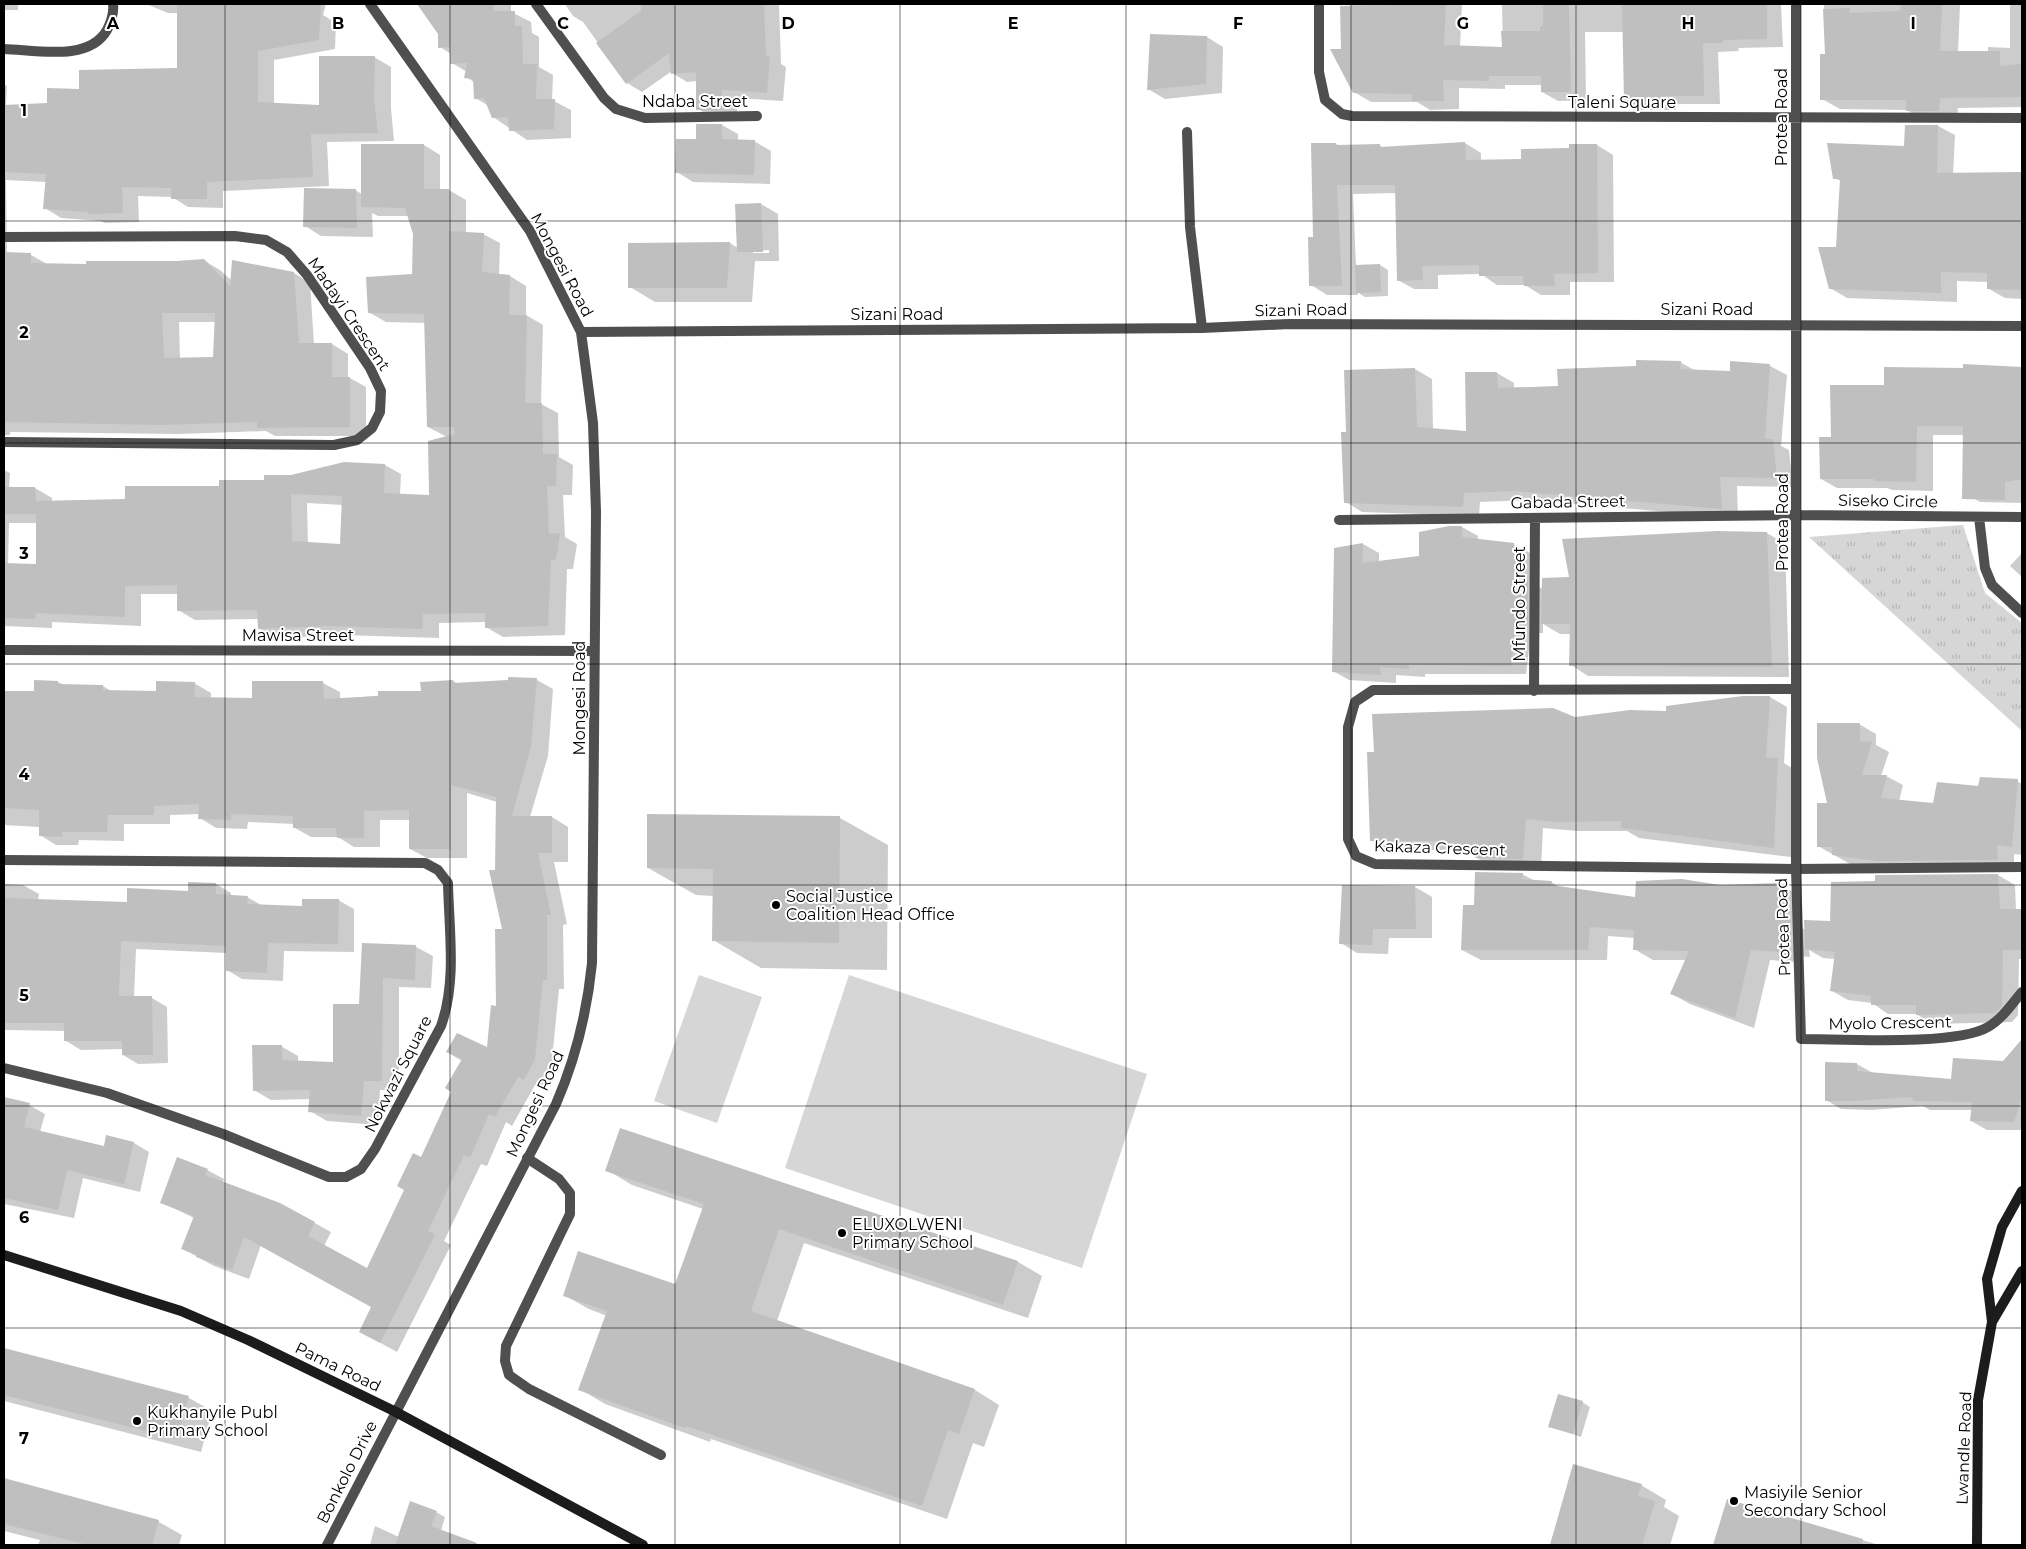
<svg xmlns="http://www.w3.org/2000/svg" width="2026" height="1549" viewBox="0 0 2026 1549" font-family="Montserrat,sans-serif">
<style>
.grass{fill:url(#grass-tufts)}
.garden{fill:#d6d6d6}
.shadow{fill:#0003;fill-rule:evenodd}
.building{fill:#bfbfbf;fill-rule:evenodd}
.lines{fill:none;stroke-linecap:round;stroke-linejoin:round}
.lane{stroke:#4f4f4f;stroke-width:10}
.street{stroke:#4f4f4f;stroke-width:10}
.secondary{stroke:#1c1c1c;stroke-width:10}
.grid{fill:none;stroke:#000;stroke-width:1;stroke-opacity:0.55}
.poi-dot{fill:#000;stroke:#fff;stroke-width:2}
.labels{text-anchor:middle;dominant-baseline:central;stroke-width:4;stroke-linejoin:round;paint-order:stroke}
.street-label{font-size:16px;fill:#000;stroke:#fff}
.poi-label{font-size:16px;fill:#000;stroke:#fff;text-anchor:start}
.grid-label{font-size:16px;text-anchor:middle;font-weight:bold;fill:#000;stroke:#fff;stroke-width:4;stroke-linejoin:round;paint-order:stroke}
</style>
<defs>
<pattern id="grass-tufts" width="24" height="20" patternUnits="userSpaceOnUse" patternTransform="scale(1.25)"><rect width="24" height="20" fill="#d6d6d6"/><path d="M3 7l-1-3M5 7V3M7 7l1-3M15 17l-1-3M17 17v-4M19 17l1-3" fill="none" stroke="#b6b6b6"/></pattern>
</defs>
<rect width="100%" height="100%" fill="#fff"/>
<path class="grass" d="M1963,525L1985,593L2022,623V731L1809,537Z"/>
<path class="garden" d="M699,975L762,997L717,1123L654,1101Z
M849,975L1147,1074L1082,1268L785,1168Z"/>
<path class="shadow" d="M4,4H18V10H4Z
M146,4H326L323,15L336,23L335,49L274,60V104L320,106L374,57L391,67V108L394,141L327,142L329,186L223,191V208L188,207L172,197L138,196L139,222L105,223L101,221L61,218L45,208L46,182L6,180L7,254L31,255L47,264L87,265L203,260L220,270L232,281L294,273L310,283L314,344H332L348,354V377L366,387V436H275L266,431L179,434L10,432V435H4V84L7,86L6,106L48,104L81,90L178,69V13H168ZM179,322H216L215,358L180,359Z
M424,4H511V12L531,22L532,33L539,37V67L553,75L552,100L571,110V138L527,140L493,117L489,106L475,98L474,82L466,77L467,72L452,63L451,54L440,47L439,34L424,12Z
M565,4H779L781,64L786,67L783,101L737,98V118H713L698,109V81L687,82L672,73V71L642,92L627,83L583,22L573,16Z
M1351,4H1462L1460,47L1503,48L1502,4H1781L1783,47L1738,48L1739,51L1718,52L1720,104H1676V110H1641L1625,101L1624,32H1585L1586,100L1558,101L1542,92V85H1505V89L1459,88V109L1430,110L1417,102H1371L1354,92L1342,51Z
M1824,4H1960L1958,52H1988V47L2010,48V4H2022V107L1958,108L1957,121H1925L1907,110L1840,109L1822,99L1826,56Z
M1207,37L1223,47L1222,93L1165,99L1148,89Z
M722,125L738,134V141H754L771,151L770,184L693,182L677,172L698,140Z
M1906,126H1938L1955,135L1953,174L2022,173V299L2005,298L1989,289V282L1957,281V302L1847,298L1830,288L1837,248L1841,181L1834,178L1905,148Z
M1465,143L1481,153V161H1522L1597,145L1613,155L1614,282H1570V295H1541L1525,285H1497L1481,274L1438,275V289H1414L1398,280L1396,193L1353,194L1356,266L1380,265L1388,270V296L1365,297L1357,292L1358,295H1327L1311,285L1314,238L1336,144L1340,146L1379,145L1384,148Z
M424,145L440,155V190H449L466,200V233L483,234L500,243L499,275L510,276L526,286V315L543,325L541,404L558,413L559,457L573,465L572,495H563L565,537L577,544L573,569H567L565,635L503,637L486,627V622L439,623V638L343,635L276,638L259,628V619L195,620L178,610V594H141V626L52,622V628L4,626V470L10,473L9,488H35L52,498V502L126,501L385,465L401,474L400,495L430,496L447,437L428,427L426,323L386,322L370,313L413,275L414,233L409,216H378L372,213L373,237L321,236L305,226L355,190L362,194ZM307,503L343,505L341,545L308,543ZM9,523H37V565L8,564Z
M761,204L778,214L779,261H755L752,302H655L630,287L730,243L738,248ZM769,250V253H753V251Z
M1680,362L1696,371L1731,372V362L1770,366L1787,375L1781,446L1789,450L1793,487L1737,486L1738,518L1530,500L1480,502L1479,516L1362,512L1346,502V371L1415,369L1432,379L1433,429L1467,432L1466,374L1497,373L1514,383V389L1559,387L1637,368Z
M1965,365L2022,368L2021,503L1980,502L1963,492L1964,435H1933V491L1892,490L1887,488H1837L1821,479L1832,438L1885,386L1964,369Z
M1462,527L1478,536V540L1513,544L1530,553L1533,584L1543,589L1570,578L1717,532L1767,533L1785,544L1789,677L1588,676L1571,665V634H1560L1543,624V633H1531L1526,674H1425V677L1396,675V683L1349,680L1333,671L1336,549L1363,544L1379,553V562L1420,557Z
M2022,553V577L2010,566Z
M537,680L553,689L548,756L530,817H552L568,827V862H554L567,924L563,925L564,989H559L551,1069L541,1088L535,1085L512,1126L506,1122L487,1166L481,1164L444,1241L451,1245L397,1352L377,1341L373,1307L261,1245L249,1279L214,1266L183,1249L194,1218L161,1202L207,1170L224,1179L223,1182L280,1204L331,1232L324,1246L368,1270L453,1092L462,1061L447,1052L488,1049L497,1007L503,930L496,872L497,802L467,793V858H427L410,849V820H380V847H354L338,837H311L295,828V824L248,822L247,829L216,828L200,818V814L170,815V824H124V841L79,840L78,845H56L40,835V827L4,825V692H35L58,682L64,685L103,686L111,691L157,692L194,683L211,693V699H253L323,683L340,692V699L422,692L453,681L458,684Z
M1770,697L1787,707L1784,763L1795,770L1791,857L1639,838L1627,831H1577L1543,828L1541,868H1494L1477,858V854H1461L1454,850H1388L1371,840L1375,753L1574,718L1668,712Z
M1859,724L1876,734V745L1889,752L1881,776H1886L1903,785L1899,801L1934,805L1979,787L2017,781L2022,784V855L2014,854V869L1850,864L1818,846L1828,805Z
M648,815L840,818L888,845L887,970L761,968L713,940V896L696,895L648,868Z
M1522,874L1535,881L1551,882L1561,888L1636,898L1720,886L1780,885L1799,895L1798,926L1806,930L1831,922L1876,882V876L1998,875L2015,885L2016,910H2022V959H2019L2018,1015L2012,1022L1933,1024L1916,1014H1888L1872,1003L1848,1000L1832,991L1835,959L1823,958L1809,950L1810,957L1798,956V962L1770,960L1754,1028L1690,1004L1672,994L1686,960H1653L1634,949V938L1608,936L1607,960H1481L1462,950L1475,906Z
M4,884L23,885L39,894L38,900L128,904L189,892L216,884L231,893V896L247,897L263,906L303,908L338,900L354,909V952L284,951L283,981L242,979L227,970V953L136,949L134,997L152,998L167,1007L168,1063L138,1064L123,1055V1049L81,1050L66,1041V1031L4,1030Z
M1415,887L1432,897V938H1389L1388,954L1357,953L1341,943Z
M363,944L416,947L433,956L431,988L399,987V1090H380L378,1125L327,1121L310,1111L311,1099L271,1100L254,1090L281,1046L298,1056V1062L335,1063L360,1005Z
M2022,1041V1130H1987L1971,1121L1973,1110H1930L1923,1106L1871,1110L1841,1109L1826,1100L1827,1064H1857L1873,1073L1953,1080L2003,1063Z
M4,1098L29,1105L45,1114L40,1132L104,1147L134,1143L149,1152L140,1192L83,1178L74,1218L4,1204Z
M621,1129L1018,1262L1042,1276L1028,1318L804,1243L777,1321L975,1390L999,1405L984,1447L973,1443L947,1519L711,1439L710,1442L605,1404L580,1389L607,1316L589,1309L564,1295L676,1286L703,1209L632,1185L607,1170Z
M4,1350L189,1398L212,1411L201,1452L4,1401Z
M1582,1402L1590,1407L1581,1437L1549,1426Z
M1574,1466L1641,1485L1666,1500L1664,1507L1679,1516L1670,1545H1550Z
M4,1479L159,1522L182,1535L179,1545H38L40,1540L4,1531Z
M1728,1500L1879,1545H1714Z
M436,1512L445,1517L441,1531L477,1545H370L375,1526L399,1537Z"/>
<path class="building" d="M177,4H321L319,40L258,51V102L319,105V56H375L374,98L378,133L311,134L313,177L207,182V199H171V188L122,187L123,213L88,214V212L43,209L46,174L4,172V105L47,103V88L79,89V70L177,68Z
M417,4H494V11H515V26H522L523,64H537L536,99H555L554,129L509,131L508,117L492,118L484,98L474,99L473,79L464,78L467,63L450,64V47L438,48V34Z
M641,4H764L766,55L770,57L767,93L722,90V110H696V72L671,74L669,53L626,84L596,43L641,11Z
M1446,4L1444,45L1502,47L1501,31H1540V26H1543V4H1569L1571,92H1541V76H1489V81L1443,80L1444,101H1412V94L1353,93L1330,49H1341L1340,6Z
M1622,4H1767V39L1723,40V43H1703L1704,96H1661V101L1624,102Z
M1901,4H1942L1940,51H2000V66L2022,64V97L1940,98L1939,111H1906V100H1820V54H1825L1823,9L1850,8V13L1900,11Z
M1150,34L1207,36L1206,84L1147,90Z
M696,124H722V139L755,140L754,175L675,173L676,139H696Z
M1905,125H1938L1937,173L2022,172V290L1987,289V273L1941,272V293L1829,289L1818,247H1836L1840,179H1833L1827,143L1904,146Z
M1465,142L1466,160L1521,159V149L1569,148V144H1597L1598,273L1554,274L1555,286H1524L1523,276H1479V265L1422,266L1423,280L1397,281L1395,185H1337L1342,286H1309L1308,237H1313L1311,143H1336V145L1380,144V147Z
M361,144H424V189H449V231L484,233L482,272L510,275L509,315H527L525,403H542L543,454H557L556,486H547L549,534L560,533L556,560H551L548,626L485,628V613L423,614L422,629L325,626L258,629L257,610L177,611V585L125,586V617L36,613L35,619L4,618V563L36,564V514H4V487H35L36,501L125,499V486H219V480H264V475H291L344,462L385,464L384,493L429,495L428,441L455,434L454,427H427L424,314L368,313L366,277L412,274L413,234L405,208L361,207ZM291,494L342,496L340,544L292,541Z
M304,188L356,189L357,228L303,227Z
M761,203L763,252H737L735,204Z
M730,242L727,288H628V243Z
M4,252L31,253V263L86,264V261H177L204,259L230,286L232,260L294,272L299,343H332V377H350V427L257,428V422L161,425L4,422ZM162,313H215L213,357L164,358Z
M1380,264L1381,292L1356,293L1355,265Z
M1636,360L1681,361L1680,369L1730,371V361L1770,364L1765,439H1773L1777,478L1720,477L1722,509L1513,491L1464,493L1463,507L1344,503L1341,432H1346L1344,370L1415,368L1417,427L1466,431L1465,372H1497L1498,388L1558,386L1557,369L1636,366Z
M1963,364L2022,367V479L2005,482V500L1962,499L1963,426H1917L1916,482L1874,481V479H1820L1819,437H1831L1830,385H1884V367L1963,368Z
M1449,526H1462V537L1514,543L1518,580L1528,579V624H1516L1511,666L1409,665V669L1380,667L1381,675L1332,672L1334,548L1363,543L1362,563L1419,556V532Z
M1717,531L1767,532L1772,667L1569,666L1570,624H1541L1542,578L1569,577L1562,539Z
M508,677L537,678L531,746L512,816H552V853H538L551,915H547V980H543L535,1059L524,1080L518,1077L495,1117L489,1114L470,1158L464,1155L428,1231L435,1235L380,1343L359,1332L371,1307L244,1237L232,1270L196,1257L197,1255L181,1249L194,1216L160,1203L177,1157L208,1169L205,1175L280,1203L315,1222L308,1236L367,1268L404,1190L397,1186L413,1153L421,1157L451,1092L445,1088L462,1059L446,1052L457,1033L487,1047L491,1005L496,1006L495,929H502L489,870H495L496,797L451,785V849H409V810L364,811V838H337L336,828H293V816L231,814V820L198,819L199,804L154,806V815H108L107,832H62V837L39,836V810L4,808V691H34V680L58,681V684L103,685V690L156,691V681L195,682L194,697L252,698V681H323L324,699L378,696V691H421L420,682L453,680L454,683L508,680Z
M1743,696H1770L1766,758H1778L1774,848L1621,828V821L1558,822L1526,819L1523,859L1475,858L1476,845H1443V841H1370L1367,752H1374L1372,714L1553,708L1575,717L1630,710L1666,711V706Z
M1817,723H1860V741L1872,742L1862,775H1887L1881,798L1933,803L1937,782L1978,786L1980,777L2018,779L2012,847L1997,845L1998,860L1876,861L1832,855V847H1817V803H1827L1817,758Z
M647,814L840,816L839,943L712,941L713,869L647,868Z
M1475,872L1523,873L1522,879L1552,881L1551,885L1635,897L1636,881L1682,879L1720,885L1781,883L1780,920H1791V948L1780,946V952L1751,950L1735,1018L1670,994L1689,951L1633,950L1634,930L1590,927L1588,950H1461L1463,905H1474Z
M1998,874L2000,909H2022V950H2003L2002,1006L1995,1013L1916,1015V1005H1871V996L1830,991L1835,952L1805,949L1804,920L1830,921L1831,882L1875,881V875Z
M188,882L216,883V894L248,896L247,904L302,906V899H339L338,944L268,943L267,973L226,971V946L121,941L119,996H152L153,1055H122V1041H64V1023H4V898L127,902V888L188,891Z
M1342,885L1415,886L1416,929H1373L1372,945L1339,944Z
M362,943L416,945L415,980L383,978L382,1081H364L361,1116L308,1112L310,1090L253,1091L252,1045H282V1060L333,1062V1004H359Z
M2022,1039V1096L2014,1122L1970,1121L1972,1102L1913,1101L1912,1097L1854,1101H1825V1062L1857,1063V1071L1951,1079L1953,1058L2003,1061Z
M4,1097L30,1103L24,1127L104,1146L106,1135L134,1142L124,1184L67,1170L58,1210L4,1198Z
M620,1128L1018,1261L1003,1305L779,1229L751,1311L975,1389L959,1434L948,1430L922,1506L686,1426L685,1428L578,1390L607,1311L563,1296L578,1251L675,1284L704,1204L605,1171Z
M4,1348L189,1396L177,1439L4,1395Z
M1558,1394L1583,1401L1573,1434L1548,1427Z
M1573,1464L1642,1484L1638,1496L1655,1501L1642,1545H1550Z
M4,1478L159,1520L152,1545H88L4,1524Z
M1727,1499L1863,1539L1862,1545H1713Z
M410,1501L437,1511L431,1526L477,1543L476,1545H395Z"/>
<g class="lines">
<path class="lane" d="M1187,132L1190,227L1202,328
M527,1158L559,1179L570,1193V1214L506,1346L505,1361L509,1375L529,1389L661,1455"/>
<path class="street" d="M536,4L604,98L616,109L645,118L757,116
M1319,4V72L1325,100L1342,114L1352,116L2022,118
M1796,4V869L1801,1039C1843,1039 1956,1046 1988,1027C2002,1019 2012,1004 2022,992
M4,49C36,50 89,62 107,30C111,22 114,12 113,4
M4,237L235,236L266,240L287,252L307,275L370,368L381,391L380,412L372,428L357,440L334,445L4,442
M581,332L1202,328L1289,324L2022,326
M1979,517L1985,568L1992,585L2022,613
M1339,520L1797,515L2022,517
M4,650L593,651
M1796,689L1373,690L1355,702L1348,727V839L1356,856L1375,864L1796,869L2022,867
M1534,691L1535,518
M4,860L425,863L438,870L448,883C449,931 457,981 441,1026L375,1149L361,1169L346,1177H329L223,1134L107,1093L4,1068
M327,1545L556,1104C576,1058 587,1013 592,963L596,512L593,423L581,332L530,231L370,4"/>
<path class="secondary" d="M4,1255L181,1311L248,1340L394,1411L643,1545
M1992,1322L2022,1271
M1977,1545L1978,1400L1992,1322L1987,1279L2002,1227L2022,1191"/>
</g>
<path class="grid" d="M225,4V1545M450,4V1545M675,4V1545M900,4V1545M1126,4V1545M1351,4V1545M1576,4V1545M1801,4V1545M4,221H2022M4,443H2022M4,664H2022M4,885H2022M4,1106H2022M4,1328H2022"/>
<g class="poi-dot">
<circle cx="776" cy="905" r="5"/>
<circle cx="842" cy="1233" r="5"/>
<circle cx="137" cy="1421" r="5"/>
<circle cx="1734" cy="1501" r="5"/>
</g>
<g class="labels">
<g class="street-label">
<text x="695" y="101">Ndaba Street</text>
<text x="1622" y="102">Taleni Square</text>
<text transform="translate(1781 117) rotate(-90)">Protea Road</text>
<text transform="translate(562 265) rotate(62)">Mongesi Road</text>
<text x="1707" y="309">Sizani Road</text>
<text transform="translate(1301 310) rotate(-1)">Sizani Road</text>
<text transform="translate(349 314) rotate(56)">Madayi Crescent</text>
<text x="897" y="314">Sizani Road</text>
<text transform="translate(1888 501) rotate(1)">Siseko Circle</text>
<text transform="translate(1568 502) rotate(-1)">Gabada Street</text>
<text transform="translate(1782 522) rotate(-90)">Protea Road</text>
<text transform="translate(1519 604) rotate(-90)">Mfundo Street</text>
<text x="298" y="635">Mawisa Street</text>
<text transform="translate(579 698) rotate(-90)">Mongesi Road</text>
<text transform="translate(1440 848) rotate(2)">Kakaza Crescent</text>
<text transform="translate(1783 927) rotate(-92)">Protea Road</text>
<text transform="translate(1890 1023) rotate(-1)">Myolo Crescent</text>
<text transform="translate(398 1074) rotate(-63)">Nokwazi Square</text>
<text transform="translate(535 1104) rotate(-65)">Mongesi Road</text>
<text transform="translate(338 1367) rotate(26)">Pama Road</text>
<text transform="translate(1964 1448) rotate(-88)">Lwandle Road</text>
<text transform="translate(347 1472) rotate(-63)">Bonkolo Drive</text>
</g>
<g class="poi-label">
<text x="786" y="896">Social Justice<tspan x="786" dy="18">Coalition Head Office</tspan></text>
<text x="852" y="1224">ELUXOLWENI<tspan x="852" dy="18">Primary School</tspan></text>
<text x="147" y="1412">Kukhanyile Publ<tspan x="147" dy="18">Primary School</tspan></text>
<text x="1744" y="1492">Masiyile Senior<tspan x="1744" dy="18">Secondary School</tspan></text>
</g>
</g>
<g class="grid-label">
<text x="113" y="29">A</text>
<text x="338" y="29">B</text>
<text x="563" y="29">C</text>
<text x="788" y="29">D</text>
<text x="1013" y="29">E</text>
<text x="1238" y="29">F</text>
<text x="1463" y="29">G</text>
<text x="1688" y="29">H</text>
<text x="1913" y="29">I</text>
<text x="24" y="116">1</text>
<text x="24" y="338">2</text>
<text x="24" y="559">3</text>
<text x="24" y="780">4</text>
<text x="24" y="1001">5</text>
<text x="24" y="1223">6</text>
<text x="24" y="1444">7</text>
</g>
<rect width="2026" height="1549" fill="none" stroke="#000000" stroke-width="10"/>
</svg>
